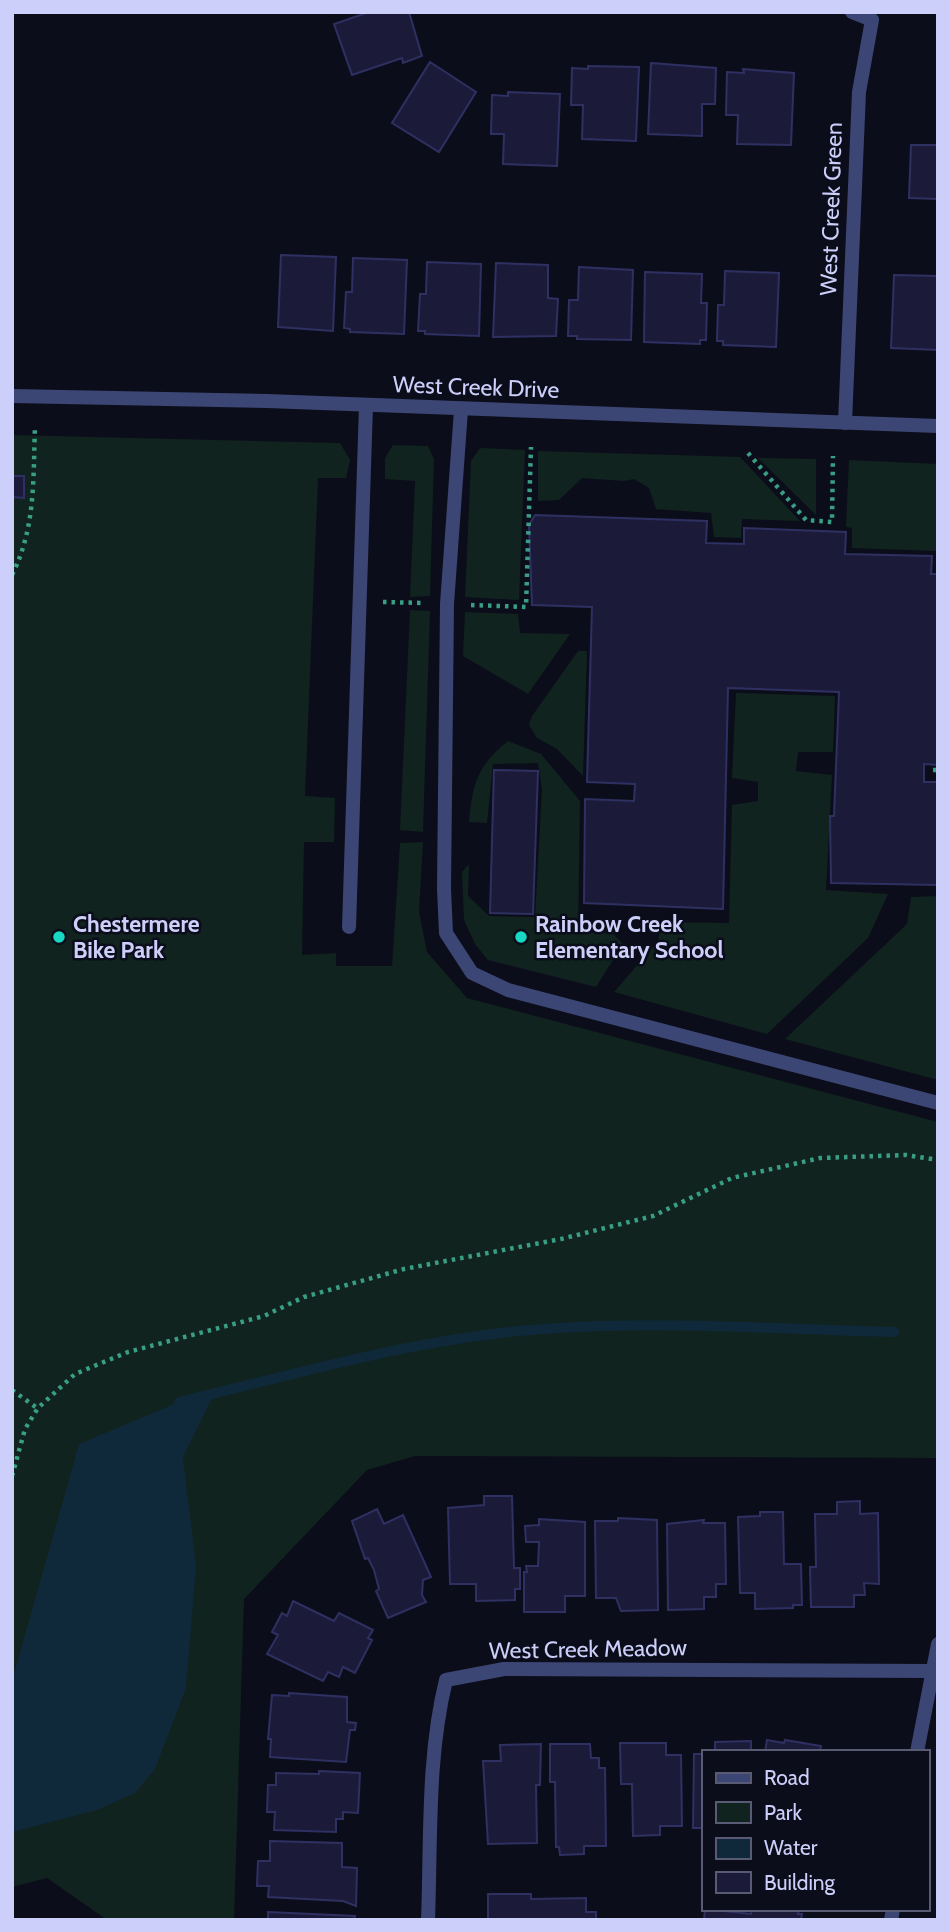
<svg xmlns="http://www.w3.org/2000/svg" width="950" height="1932" viewBox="0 0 950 1932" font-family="Cabin,sans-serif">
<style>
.green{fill:#10231e}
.water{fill:#10293a}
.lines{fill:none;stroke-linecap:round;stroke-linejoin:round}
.stream{stroke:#10293a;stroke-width:10}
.building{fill:#1b1b39;stroke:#2f3062;stroke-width:2}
.path{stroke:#399f84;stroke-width:4.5;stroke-dasharray:3.5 5;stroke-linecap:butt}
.service{stroke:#3c4674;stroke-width:14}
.minor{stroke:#3c4674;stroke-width:14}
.tertiary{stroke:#3c4674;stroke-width:14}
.poi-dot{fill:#18d8c3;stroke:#0c0d1a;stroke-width:2.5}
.labels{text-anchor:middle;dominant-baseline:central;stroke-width:5;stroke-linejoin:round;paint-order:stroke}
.street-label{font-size:23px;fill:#cbcff9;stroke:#0c0d1a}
.poi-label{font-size:23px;font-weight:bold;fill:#cbcff9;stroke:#0c0d1a;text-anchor:start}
</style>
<rect width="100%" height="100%" fill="#0c0d1a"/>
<path class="green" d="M12,435L340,443L350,460L346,478H318L305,796L335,798L334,842H304L302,955L336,953V966H392L400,843L423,842L419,912L427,952L467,998L938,1122L937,1458L415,1456L367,1470L244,1599L234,1920H107L47,1878L12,1887Z
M393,445L428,446L434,459L430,596L410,597L415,481L385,479V458Z
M480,448L525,450L519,600L465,597L471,461Z
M538,451L740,457L800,521L742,519L741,538L714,537L711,513L656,509L649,488L634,479L624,481L582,478L559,500L538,501Z
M758,458L816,459V515Z
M849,460L938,464V567L936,551L852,548V528L846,527Z
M410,610L430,611L423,832L400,830Z
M465,612L518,614L520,633L570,634L528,694L463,656Z
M578,651H587L583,776L557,749L537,738L529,725L532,716Z
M736,693L835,696L833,752H798L796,771L832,775L826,890L888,894L868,938L767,1034L614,992L658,941L662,922L729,923L732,805L758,801V782L732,778Z
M508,741L541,754L580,801L578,931L613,934L623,944L596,987L488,960L475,944L464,920L462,872L469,864L468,896L489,916L535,917L542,789L538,763L493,764L487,823L469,822C472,785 478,764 508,741Z
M938,896V1080L785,1039L907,924L911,897Z"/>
<path class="water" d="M214,1394L183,1457L196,1567L186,1688L155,1769L135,1793L97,1810L12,1832V1681L79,1444L179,1402Z"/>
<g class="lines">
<path class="stream" d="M179,1402C284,1377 395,1345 501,1333C631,1318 764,1329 894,1332"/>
</g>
<path class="building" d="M369,12H409L422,56L403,63L402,58L352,75L334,24Z
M430,62L476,92L439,152L392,123Z
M651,63L716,68L715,104H702V136L648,134Z
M588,66L639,67L636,141L582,139L583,105H571L572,68L588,69Z
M743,69L794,73L791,145L737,144L738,115H726L727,72L744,73Z
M508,92L560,94L557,166L503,164L504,134H491L492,95L508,96Z
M911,145H938V199L909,198Z
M281,255L336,257L333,331L278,327Z
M353,258L407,260L404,334L350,332V329L344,328L346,292H352Z
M427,262L481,264L479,336L425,334V331H418L420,294H426Z
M496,263L548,265V298L558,299L556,336L493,337Z
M579,267L633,270L631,340L577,339V336H568L569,300H578Z
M725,271L779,273L776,347L723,345V341H717L718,305H724Z
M645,272L702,274L701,303H707L706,340H700V344L644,342Z
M894,275L938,276V350L891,348Z
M12,476H24V498L12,497Z
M535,515L707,521L706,543L744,544V528L846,532L845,554L932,556L931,574H938V765L924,764V782H938V885L831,883L830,816H834L839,692L728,688L723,909L584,903L585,799L634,801L635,784L587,782L592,607L532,605L529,525Z
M494,770L538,771L533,914L490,913Z
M484,1496H512L514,1568H520V1589H515V1600L476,1601V1584H450L448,1508L484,1505Z
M860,1501V1514L878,1513L879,1584L864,1583L865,1595H854V1607H811L810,1567H816L815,1514H837V1502Z
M377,1509L384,1524L403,1515L431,1577L423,1580L422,1595L426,1602L388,1618L376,1591L379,1589L374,1570L368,1558L365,1559L352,1521Z
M760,1512H783L784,1564H801L802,1605H793V1608L755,1609V1593H740L738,1517L760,1516Z
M618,1518L657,1520L658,1610L621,1611L616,1598H596L595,1521H618Z
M539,1519L585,1522V1596H565V1612H524V1572H527L526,1566H538L539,1542H526L525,1526L539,1525Z
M704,1520L703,1523H725L726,1584H716V1597H704V1609L668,1610L667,1524Z
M293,1601L334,1621L339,1613L373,1630L368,1638L372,1640L355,1673L343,1667L339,1677L328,1672L323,1681L267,1654L278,1635L272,1632L282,1613L287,1616Z
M289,1693L347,1697V1722L356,1723L355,1730H350L346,1762L270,1757L271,1739H268L272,1695L289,1696Z
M767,1740L784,1743L785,1740L821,1746L820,1752H765Z
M751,1741V1752H715V1742Z
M620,1743H666V1755H681L682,1826H660V1835L633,1836L632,1784H621Z
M541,1744L540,1785H536L537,1843L488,1844L483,1761H501L500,1745Z
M550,1744H590L591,1758H599V1768H605L606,1846H584V1854L560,1855L559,1847H556L555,1782H550Z
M694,1754H703V1828H693Z
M319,1771L360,1773L358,1813L343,1812V1819H336V1832L274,1830L275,1812H267L268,1785H276V1773L319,1774Z
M270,1841L342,1843V1867L357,1868L356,1906L343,1901L268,1897L269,1886H257L258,1861H270Z
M488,1894H531V1899L586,1898V1912H596V1920H488Z
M705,1909L751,1914L752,1909H799L798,1914H802L801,1920H704Z
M268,1912L355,1916L354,1920H268Z"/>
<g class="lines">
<path class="path" d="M748,453L806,520L832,522L833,456
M12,575C36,527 33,479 35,426
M383,602L424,603
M471,605L526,607L531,447
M933,770H938
M12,1390L37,1408
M12,1476L25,1429L38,1408L75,1374L128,1352L264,1316L304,1297L404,1269L561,1239L653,1216L732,1178L820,1158L906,1155L938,1160"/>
<path class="service" d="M461,410L447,604L444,889L446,933L472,973L508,990L938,1103
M349,927L366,406"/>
<path class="minor" d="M12,396L267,401L938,426
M845,423L859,92L872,20L852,12
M428,1920C431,1840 427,1757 446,1680L504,1669L931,1671"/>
<path class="tertiary" d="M917,1752L938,1644
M891,1920L893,1909"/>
</g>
<g class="poi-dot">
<circle cx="59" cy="937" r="7"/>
<circle cx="521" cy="937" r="7"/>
</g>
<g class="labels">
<g class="street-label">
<text transform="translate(831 209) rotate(-88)">West Creek Green</text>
<text transform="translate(476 387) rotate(2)">West Creek Drive</text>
<text transform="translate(588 1649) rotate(-1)">West Creek Meadow</text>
</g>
<g class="poi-label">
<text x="73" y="924">Chestermere<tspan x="73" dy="26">Bike Park</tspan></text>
<text x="535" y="924">Rainbow Creek<tspan x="535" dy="26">Elementary School</tspan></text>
</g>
</g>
<rect width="950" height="1932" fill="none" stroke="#cbcff9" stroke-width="28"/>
<rect x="702" y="1750" width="228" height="161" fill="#0c0d1a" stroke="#585b73" stroke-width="2"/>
<rect x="716" y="1773" width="35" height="10" fill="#3c4674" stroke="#585b73" stroke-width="2"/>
<text x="764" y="1785" font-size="21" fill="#cbcff9">Road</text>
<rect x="716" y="1802" width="35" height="21" fill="#10231e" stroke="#585b73" stroke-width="2"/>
<text x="764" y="1820" font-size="21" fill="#cbcff9">Park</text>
<rect x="716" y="1838" width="35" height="21" fill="#10293a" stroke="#585b73" stroke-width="2"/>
<text x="764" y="1855" font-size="21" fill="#cbcff9">Water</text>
<rect x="716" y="1872" width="35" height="21" fill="#1b1b39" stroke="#585b73" stroke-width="2"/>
<text x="764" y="1890" font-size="21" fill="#cbcff9">Building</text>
</svg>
